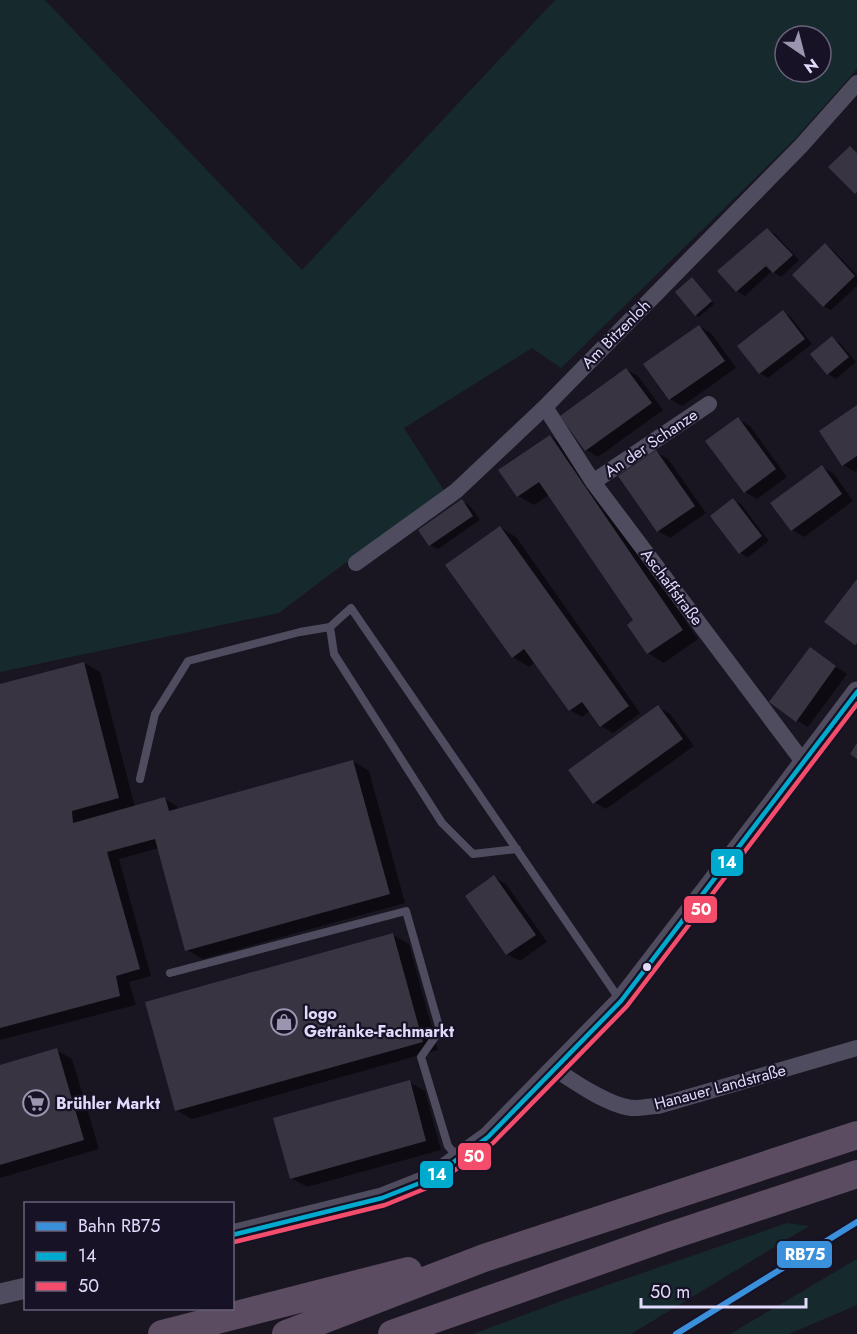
<svg xmlns="http://www.w3.org/2000/svg" width="857" height="1334" viewBox="0 0 857 1334" font-family="Jost,sans-serif">
<style>
.green{fill:#162a2d;fill-rule:evenodd}
.shadow{fill:#0007}
.building{fill:#393442}
.lines{fill:none;stroke-linecap:round;stroke-linejoin:round}
.service{stroke:#4f4c60;stroke-width:8}
.minor{stroke:#4f4c60;stroke-width:16}
.tertiary{stroke:#4f4c60;stroke-width:21}
.trunk{stroke:#5b4c61;stroke-width:28}
.bus-1-casing{stroke:#171225;stroke-width:9}
.bus-2-casing{stroke:#171225;stroke-width:9}
.bus-1{stroke:#00a9ce;stroke-width:4.5}
.bus-2{stroke:#f44d6c;stroke-width:4.5}
.rail-1-casing{stroke:#171225;stroke-width:10}
.rail-1{stroke:#3a90db;stroke-width:6}
.bus-dot{fill:#e1dafb;stroke:#171225;stroke-width:2}
.labels{text-anchor:middle;dominant-baseline:central;stroke-width:4.5;stroke-linejoin:round;paint-order:stroke}
.street-label{font-size:16px;fill:#e1dafb;stroke:#171225}
.poi-label{font-size:16px;font-weight:bold;fill:#e1dafb;stroke:#171225;text-anchor:start}
.line-badge{stroke:#171225;stroke-width:2}
.badge-label{font-size:16px;text-anchor:middle;font-weight:bold;fill:#fff}
</style>
<rect width="100%" height="100%" fill="#191621"/>
<path class="green" d="M0,0H45L302,270L555,0H857V69L793,141L561,368L532,348L404,428L445,492L333,572L279,613L0,672ZM785,36H821V72H785Z
M787,1223L809,1226L631,1334H473L567,1299Z
M857,1259V1305L789,1334H730Z"/>
<path class="shadow" d="M767,229L775,234L799,260L781,277L772,271L745,296L737,291Z
M825,245L833,250L857,275V286L831,310L823,306Z
M692,279L696,281L714,304L699,317L696,315Z
M783,312L791,317L812,344L768,378L760,373L740,346Z
M699,326L711,333L736,368L682,406L670,399Z
M832,338L840,343L856,362L836,379L828,374Z
M626,369L638,376L663,410L598,457L586,450L562,417Z
M857,407V470L855,472L843,465Z
M738,419L750,426L787,477L757,499L745,492Z
M550,436L566,446L698,639L664,663L648,653L629,625L635,620L549,495L534,505L518,496Z
M656,452L668,459L706,513L670,538L658,531Z
M822,467L834,474L853,501L804,537L792,530Z
M733,500L741,504L769,541L748,557L740,553Z
M462,501L470,506L480,520L438,549L430,545Z
M501,528L516,537L640,713L613,733L601,726L590,711L582,717L570,710L535,662L529,667L513,657L447,566Z
M810,649L847,674L808,727L796,720Z
M84,663L100,672L135,807L165,799L177,806L178,810L353,761L369,771L405,903L203,959L187,950L159,848L119,859L151,976L129,982L136,1005L0,1040V685Z
M658,707L670,714L694,746L606,809L594,802Z
M494,877L506,884L547,942L520,961L507,954Z
M393,935L409,944L438,1050L192,1119L176,1110Z
M56,1050L72,1059L99,1149L0,1178V1067Z
M409,1082L425,1091L441,1150L307,1187L291,1178Z"/>
<path class="building" d="M850,146L857,153V192L855,194L828,167Z
M767,228L793,255L773,273L766,266L736,292L717,271Z
M825,243L855,276L823,307L792,275Z
M692,277L712,301L695,316L675,292Z
M783,310L805,339L759,374L737,346Z
M699,325L725,361L669,400L643,364Z
M832,336L849,357L827,375L810,354Z
M626,368L652,403L585,451L560,416Z
M857,405V456L842,466L819,431Z
M738,417L776,469L744,493L705,441Z
M550,435L683,630L647,654L627,625L633,620L539,482L517,497L498,470Z
M656,450L695,506L657,532L618,476Z
M822,465L842,494L791,531L770,503Z
M733,498L762,536L739,554L710,516Z
M462,499L473,516L429,546L418,530Z
M500,526L629,706L600,727L582,702L569,711L524,649L512,658L445,565Z
M857,579V643L855,645L824,622Z
M810,647L836,666L796,722L769,702Z
M84,662L119,798L72,811L73,823L165,797L169,811L353,760L390,894L185,951L155,839L107,852L140,969L116,976L120,996L0,1028V684Z
M658,705L683,739L593,804L568,770Z
M857,743V759L850,754Z
M494,875L536,935L506,955L465,896Z
M393,933L423,1042L175,1111L145,1002Z
M57,1048L84,1140L0,1165V1065Z
M410,1080L426,1141L290,1179L273,1118Z"/>
<g class="lines">
<path class="service" d="M140,779L155,714L188,661L300,632L330,627
M517,849L473,854L442,823L334,654L330,627L351,608L620,1000
M170,973L406,911L440,1030L421,1057L448,1146L459,1159"/>
<path class="minor" d="M545,407L593,482L804,763
M593,482L709,404
M356,563L456,491L545,407L801,146L857,83
M555,1069C574,1082 612,1108 635,1108C642,1108 651,1106 658,1106L857,1048"/>
<path class="tertiary" d="M232,1235L382,1198L430,1179L488,1137L621,1001L775,801L857,692
M0,1294L26,1288"/>
<path class="trunk" d="M162,1334L408,1271
M286,1334L484,1258L857,1135
M392,1334L664,1238L857,1174"/>
<g class="bus-1-casing">
<path id="bus-1" d="M232,1235L382,1198L430,1179L488,1137L621,1001L857,692"/>
</g>
<g class="bus-2-casing">
<path id="bus-2" d="M234,1242L385,1205L434,1185L493,1143L627,1006L857,704"/>
</g>
<use href="#bus-1" class="bus-1"/>
<use href="#bus-2" class="bus-2"/>
<g class="rail-1-casing">
<path id="rail-1" d="M676,1334L857,1222"/>
</g>
<use href="#rail-1" class="rail-1"/>
</g>
<defs>
<g id="shop-ring" transform="scale(1.35)"><circle r="9.5" fill="#171225" stroke="#9b95af" stroke-width="1.5"/><path d="M-5-2.5h2.3a2.7 3.5 0 0 1 5.4 0H5L5.5 6h-11ZM-1.5-2.5h3a1.5 2.3 0 0 0-3 0Z" fill="#9b95af"/></g>
<g id="supermarket-ring" transform="scale(1.35)"><circle r="9.5" fill="#171225" stroke="#9b95af" stroke-width="1.5"/><path d="M-6-5.5h2.5l.6 2H6L4.5 2H-2.5L-4.4-4H-6ZM-1.5 3.2a1.3 1.3 0 1 0 .1 0ZM3 3.2a1.3 1.3 0 1 0 .1 0Z" fill="#9b95af"/></g>
</defs>
<g fill-rule="evenodd">
<use href="#shop-ring" x="284" y="1022"/>
<use href="#supermarket-ring" x="36" y="1103"/>
</g>
<circle class="bus-dot" cx="647" cy="967" r="5"/>
<g class="labels">
<g class="street-label">
<text transform="translate(616 334) rotate(-45)">Am Bitzenloh</text>
<text transform="translate(651 443) rotate(-34)">An der Schanze</text>
<text transform="translate(672 587) rotate(53)">Aschaffstraße</text>
<text transform="translate(720 1087) rotate(-15)">Hanauer Landstraße</text>
</g>
<g class="poi-label">
<text x="304" y="1013">logo<tspan x="304" dy="18">Getränke-Fachmarkt</tspan></text>
<text x="56" y="1103">Brühler Markt</text>
</g>
</g>
<g class="line-badge">
<rect x="710" y="848" width="34" height="29" rx="6" fill="#00a9ce"/>
<rect x="683" y="895" width="35" height="29" rx="6" fill="#f44d6c"/>
<rect x="457" y="1142" width="35" height="29" rx="6" fill="#f44d6c"/>
<rect x="419" y="1160" width="35" height="29" rx="6" fill="#00a9ce"/>
<rect x="776" y="1240" width="57" height="29" rx="6" fill="#3a90db"/>
</g>
<g class="badge-label">
<text x="727" y="868">14</text>
<text x="701" y="915">50</text>
<text x="474" y="1162">50</text>
<text x="437" y="1180">14</text>
<text x="805" y="1260">RB75</text>
</g>
<rect x="24" y="1202" width="210" height="108" fill="#171225" stroke="#68627b" stroke-width="1.5"/>
<rect x="36" y="1222" width="30" height="9" fill="#3a90db" stroke="#68627b" stroke-width="1.5"/>
<text x="78" y="1232" font-size="18" fill="#e1dafb">Bahn RB75</text>
<rect x="36" y="1252" width="30" height="9" fill="#00a9ce" stroke="#68627b" stroke-width="1.5"/>
<text x="78" y="1262" font-size="18" fill="#e1dafb">14</text>
<rect x="36" y="1282" width="30" height="9" fill="#f44d6c" stroke="#68627b" stroke-width="1.5"/>
<text x="78" y="1292" font-size="18" fill="#e1dafb">50</text>
<g transform="translate(803 54) rotate(145)"><circle r="28" fill="#171225" stroke="#68627b" stroke-width="1.5"/>
<path d="M0-4.5L10 22L0 15L-10 22Z" fill="#9b95af"/>
<text y="-9" font-size="16" font-weight="bold" text-anchor="middle" fill="#e1dafb">N</text>
</g>
<path d="M641 1298v9h165v-9" fill="none" stroke="#e1dafb" stroke-width="3"/>
<text x="650" y="1298" font-size="18" fill="#e1dafb" stroke="#171225" stroke-width="4.5" paint-order="stroke">50 m</text>
</svg>
